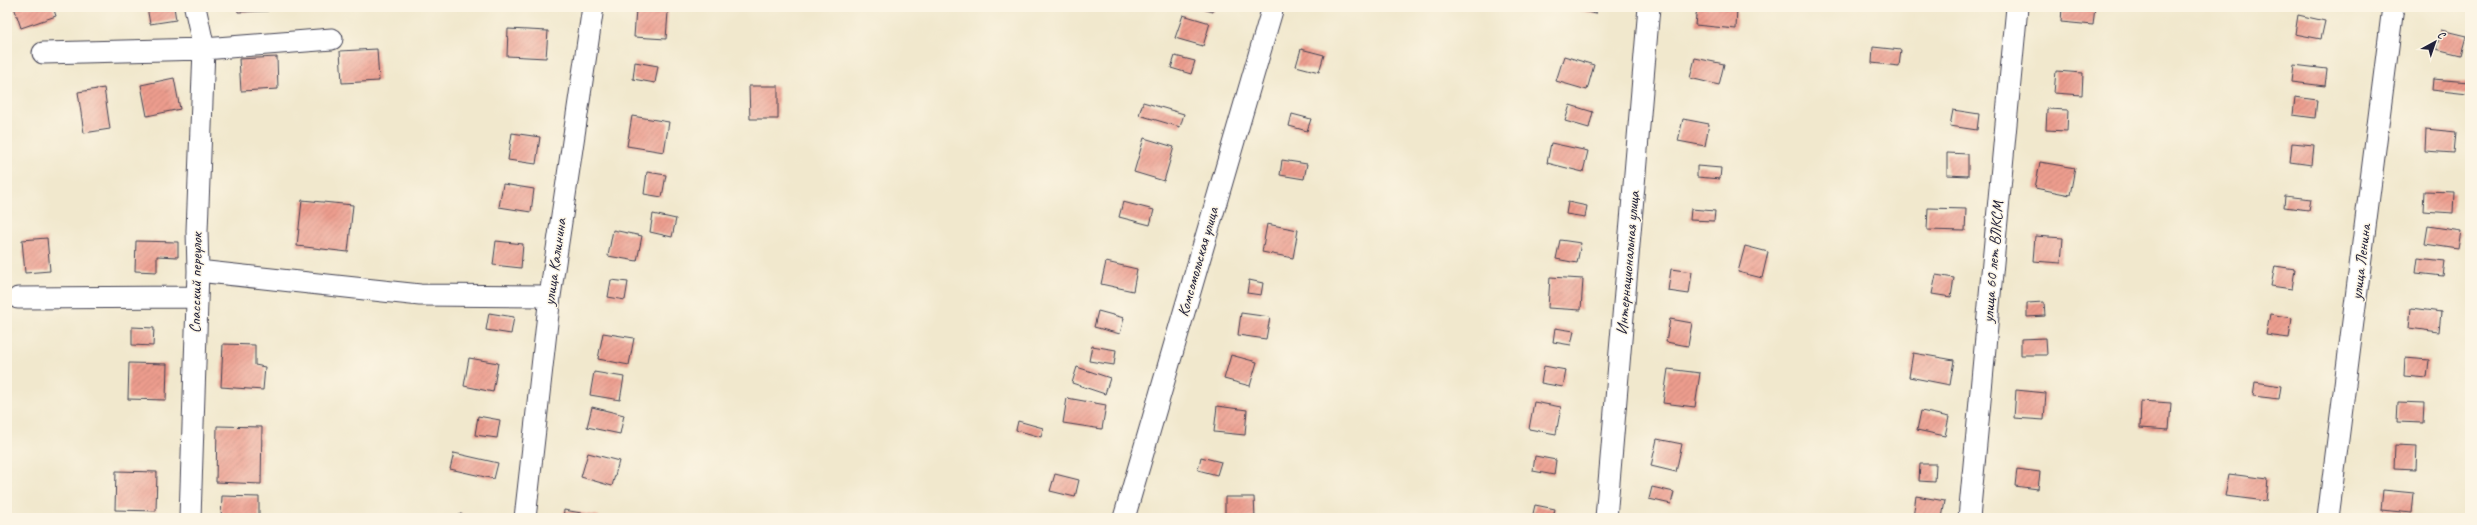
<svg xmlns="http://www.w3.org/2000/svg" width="2477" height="525" viewBox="0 0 2477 525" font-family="Caveat,sans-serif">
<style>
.building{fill:url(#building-hatch)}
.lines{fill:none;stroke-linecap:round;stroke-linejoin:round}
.minor-casing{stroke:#414051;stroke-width:23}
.minor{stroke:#fff;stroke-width:21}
.labels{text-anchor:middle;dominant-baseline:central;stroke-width:3;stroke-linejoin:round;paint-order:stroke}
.street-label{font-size:16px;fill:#22223b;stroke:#fcf5e5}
</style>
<defs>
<pattern id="building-hatch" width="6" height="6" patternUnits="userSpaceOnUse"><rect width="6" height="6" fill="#ed9d8e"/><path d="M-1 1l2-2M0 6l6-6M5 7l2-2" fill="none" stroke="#c08075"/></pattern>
</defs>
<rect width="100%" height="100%" fill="#fcf5e5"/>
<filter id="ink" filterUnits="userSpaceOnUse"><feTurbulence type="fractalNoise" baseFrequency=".025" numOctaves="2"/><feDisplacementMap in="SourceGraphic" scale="8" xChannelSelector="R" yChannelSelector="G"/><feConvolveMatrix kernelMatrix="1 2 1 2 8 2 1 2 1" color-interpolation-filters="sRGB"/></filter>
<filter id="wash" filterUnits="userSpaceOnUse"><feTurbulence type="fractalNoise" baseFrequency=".012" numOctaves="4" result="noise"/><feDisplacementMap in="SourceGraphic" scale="16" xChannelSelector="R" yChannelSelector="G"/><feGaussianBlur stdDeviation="0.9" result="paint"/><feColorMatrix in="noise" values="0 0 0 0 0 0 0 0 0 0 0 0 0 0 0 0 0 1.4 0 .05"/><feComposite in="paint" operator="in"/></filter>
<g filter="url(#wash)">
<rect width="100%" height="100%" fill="#f1e8cd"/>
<g id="blocks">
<path class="building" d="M14,7H53L56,16L21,28Z
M147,7H174L176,20L150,24Z
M237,7H268V11L238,12Z
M1196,7H1214L1213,12Z
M1564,7H1597L1596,14Z
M1697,7H1737L1736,29L1695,25Z
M2062,7H2095L2093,25L2061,22Z
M636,9L668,12L666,39L634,37Z
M1183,15L1210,23L1203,46L1175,38Z
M2298,15L2325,21L2321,39L2295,34Z
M508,29L548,31L546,58L507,56Z
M2441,30L2466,36L2461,55L2436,49Z
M7,37H9L11,95H7Z
M1873,47L1901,50L1899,66L1872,63Z
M377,49L379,81L342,83L340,51Z
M1301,49L1324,55L1319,72L1296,66Z
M1175,56L1195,61L1191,74L1171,68Z
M1564,56L1594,65L1587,90L1556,81Z
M277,57L278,89L241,91L239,59Z
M1695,58L1724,64L1719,85L1690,78Z
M635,62L658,66L655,83L633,79Z
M2294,65L2327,69L2325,86L2292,82Z
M2056,71L2083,73L2082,95L2054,93Z
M174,78L180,109L147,116L141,85Z
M2433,79L2469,82L2468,94L2432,90Z
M749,86H778V119H750Z
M104,88L110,129L84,133L78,92Z
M2295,97L2317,100L2315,118L2293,115Z
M1143,102L1184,114L1180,127L1139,115Z
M1570,105L1593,112L1589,128L1565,121Z
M2047,109L2068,110L2067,131L2046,130Z
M1953,110L1979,114L1977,130L1950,126Z
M1292,114L1311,119L1307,131L1289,126Z
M632,116L669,122L664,152L627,146Z
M1683,119L1709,124L1705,146L1678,141Z
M2426,129L2456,132L2454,153L2425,151Z
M512,133L540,137L536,164L508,160Z
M1144,138L1174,147L1164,181L1134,172Z
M1551,143L1588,151L1583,172L1547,163Z
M2292,143L2314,145L2312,165L2290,162Z
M1947,153L1968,154V176L1947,175Z
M1282,160L1307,164L1304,179L1280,175Z
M2040,162L2075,168L2070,195L2035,188Z
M1697,166L1721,168L1720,179L1697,177Z
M647,172L666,175L662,197L644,194Z
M503,184L534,189L531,212L499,207Z
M2424,191L2454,192L2453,213L2423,211Z
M2285,196L2311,199L2309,210L2284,207Z
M302,200L353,205L348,252L297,246Z
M1123,202L1154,210L1150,225L1119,217Z
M1568,202L1587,206L1585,217L1566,214Z
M1928,208L1966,209L1965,231L1927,230Z
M1691,209L1715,211L1714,221L1690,220Z
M653,214L676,219L672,237L650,232Z
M1267,224L1298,230L1293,258L1262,252Z
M2428,226L2461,231L2458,249L2425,244Z
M613,230L642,236L637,261L608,256Z
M2035,236L2063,238L2061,263L2033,261Z
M47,238L50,271L25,273L22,240Z
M1560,240L1581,243L1577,263L1556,259Z
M136,241L178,242V257L157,256V272L135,271Z
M496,241L523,244L521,268L493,265Z
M1745,246L1768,252L1762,278L1738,272Z
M2418,258L2445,261L2443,276L2416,273Z
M1106,262L1137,269L1133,291L1101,284Z
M2275,266L2295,269L2292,289L2271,286Z
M1671,269L1692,272L1689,294L1668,291Z
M1936,275L1954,278L1951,297L1932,294Z
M1550,277L1583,279L1581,310L1548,308Z
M611,280L628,282L625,300L608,297Z
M1249,280L1263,283L1261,295L1247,293Z
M2044,302L2045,316L2027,317V303Z
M2411,308L2441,312L2439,332L2409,328Z
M1098,311L1124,318L1120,334L1094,327Z
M489,313L514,317L511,334L486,330Z
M1241,313L1270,317L1266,339L1238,335Z
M2270,314L2292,318L2289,338L2266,335Z
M1670,319L1692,323L1688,346L1666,342Z
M132,327L154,328L153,346L132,345Z
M1555,328L1574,331L1571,345L1553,342Z
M603,333L634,338L629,365L598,359Z
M2046,338L2047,355H2021V339Z
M223,344L255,345V365L265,367L263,390L221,387Z
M1092,346L1116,350L1114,365L1089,361Z
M1913,353L1954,360L1950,385L1909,377Z
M1231,355L1257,362L1250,386L1224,379Z
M469,358L498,363L493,392L464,386Z
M2405,358L2429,360L2427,378L2404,376Z
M129,363L167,364L166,400L128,399Z
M1544,366L1566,370L1563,387L1541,383Z
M1077,367L1110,378L1105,394L1072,383Z
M1668,369L1700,373L1695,407L1663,403Z
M594,372L624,377L620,400L590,395Z
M2255,382L2281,386L2279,399L2253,396Z
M2016,390L2046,393L2044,420L2014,418Z
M1067,398L1106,405L1102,429L1063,423Z
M2141,401L2171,403L2169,430L2140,428Z
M1534,402L1561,407L1556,434L1529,429Z
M2398,402L2424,403L2423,423L2397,422Z
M1217,406L1247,410L1245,435L1214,432Z
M592,407L624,415L620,434L587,427Z
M1921,411L1949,417L1945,436L1917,430Z
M478,416L500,420L497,438L475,435Z
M1018,421L1043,428L1041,437L1016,430Z
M217,426L262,427L261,484L216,482Z
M1657,439L1682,444L1676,472L1651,466Z
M2395,445L2417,446L2416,469L2394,468Z
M454,453L498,463L494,479L450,469Z
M588,453L619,461L612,486L581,477Z
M1535,456L1556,460L1554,475L1533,471Z
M1201,457L1221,462L1217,475L1198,470Z
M1920,464H1936L1935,482L1919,481Z
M2017,469L2040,472L2038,489L2015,486Z
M116,471L157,472L156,511L115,510Z
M1055,474L1079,480L1075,497L1050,491Z
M2229,474L2268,479L2266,501L2225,496Z
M1652,487L1674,492L1671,504L1649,499Z
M2383,490L2414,493L2412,513L2381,510Z
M222,496L259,497V518H221Z
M1916,496L1945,501L1942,518H1913Z
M1225,497H1254L1255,518H1225Z
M1535,505L1555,509L1553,518H1532Z
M564,510L599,516V518H563Z
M460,514L478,517V518H459Z
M1035,515L1045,517V518H1034Z"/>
</g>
</g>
<g filter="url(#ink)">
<use href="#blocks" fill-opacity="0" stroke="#414051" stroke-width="1"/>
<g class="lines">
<g class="minor-casing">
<path id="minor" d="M43,53L204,49L332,39
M198,271L420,295L550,296
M18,298L196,297
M190,518L198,271L197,231L204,49L195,7
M525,518L550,296L593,7
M1124,518L1273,7
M1606,518L1649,7
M1969,518L2017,7
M2328,518L2393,7"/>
</g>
<use href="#minor" class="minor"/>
</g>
</g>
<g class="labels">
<g class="street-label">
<text transform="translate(555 262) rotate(-82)">улица Калинина</text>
<text transform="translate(1198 262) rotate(-74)">Комсомольская улица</text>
<text transform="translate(1993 262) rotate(-85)">улица 60 лет ВЛКСМ</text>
<text transform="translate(2361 262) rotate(-83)">улица Ленина</text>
<text transform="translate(1628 263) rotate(-85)">Интернациональная улица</text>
<text transform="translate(196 283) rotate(-89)">Спасский переулок</text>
</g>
</g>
<rect width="2477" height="525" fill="none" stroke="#fcf5e5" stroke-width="24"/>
<g transform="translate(2435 42) rotate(40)" stroke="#fcf5e5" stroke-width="3" paint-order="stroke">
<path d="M0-3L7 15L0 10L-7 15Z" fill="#22223b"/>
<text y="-6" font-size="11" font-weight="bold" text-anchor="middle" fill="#22223b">С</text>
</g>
</svg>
